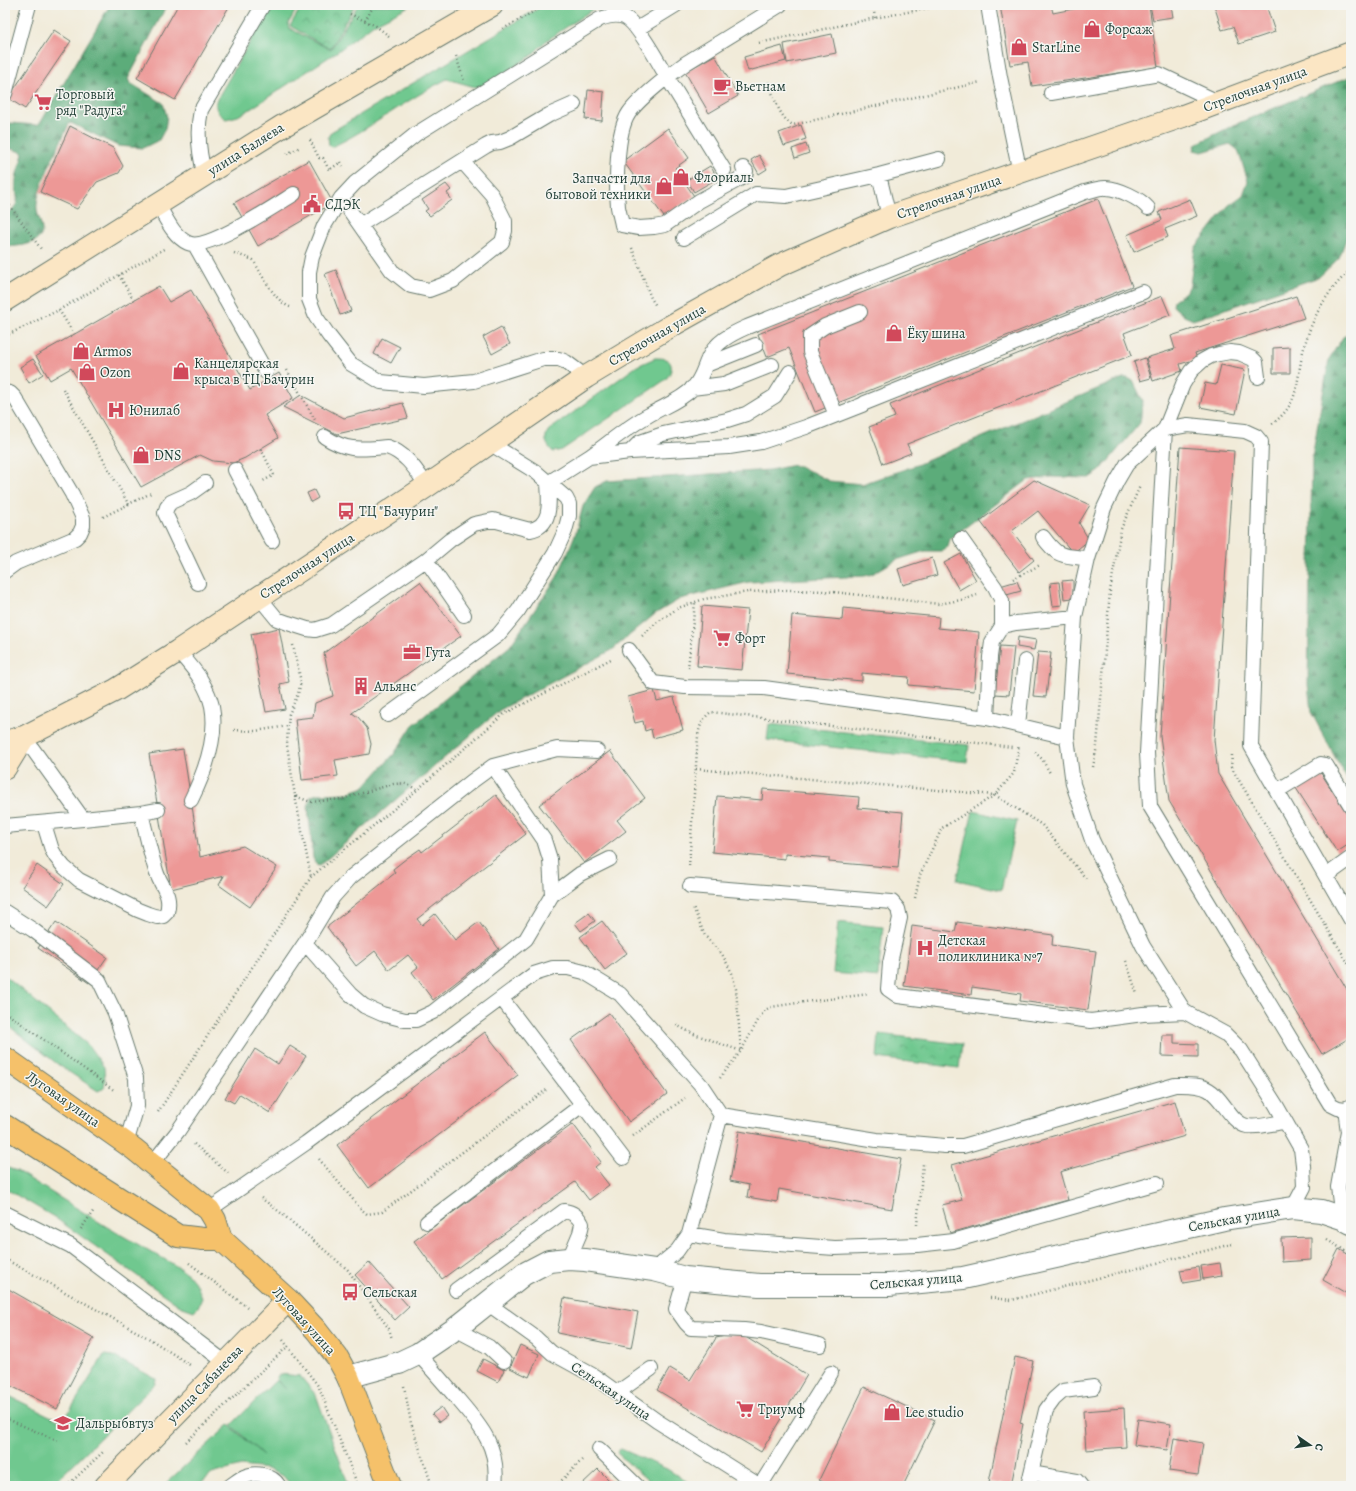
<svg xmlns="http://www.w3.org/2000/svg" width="1356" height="1491" viewBox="0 0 1356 1491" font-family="Alegreya,serif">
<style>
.grass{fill:#6fc88f;stroke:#478262}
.forest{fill:url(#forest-firs);stroke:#3d7457}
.park{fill:url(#park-crowns);stroke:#478262}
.building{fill:#ed9896}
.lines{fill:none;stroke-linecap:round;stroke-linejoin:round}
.lane-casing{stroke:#687a6e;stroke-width:16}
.street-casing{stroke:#687a6e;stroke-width:24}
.secondary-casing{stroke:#687a6e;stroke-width:24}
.primary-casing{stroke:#687a6e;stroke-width:24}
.path{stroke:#687a6e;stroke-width:2.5;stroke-dasharray:1 3;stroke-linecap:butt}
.lane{stroke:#fff;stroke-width:14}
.street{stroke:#fff;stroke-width:22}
.secondary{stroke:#fbe6c4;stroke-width:22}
.primary{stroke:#f5c16b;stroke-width:22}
.labels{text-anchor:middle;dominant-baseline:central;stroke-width:3;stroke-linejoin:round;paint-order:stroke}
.poi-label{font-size:14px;fill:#1f3d34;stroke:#f6f6f2;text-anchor:start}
.street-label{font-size:14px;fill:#1f3d34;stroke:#f6f6f2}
</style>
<defs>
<pattern id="forest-firs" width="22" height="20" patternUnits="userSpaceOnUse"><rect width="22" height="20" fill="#5bac7a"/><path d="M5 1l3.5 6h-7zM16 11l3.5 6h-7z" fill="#4b8d65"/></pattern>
<pattern id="park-crowns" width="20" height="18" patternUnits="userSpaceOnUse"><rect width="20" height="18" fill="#6fc88f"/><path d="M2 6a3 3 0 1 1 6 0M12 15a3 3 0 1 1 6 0" fill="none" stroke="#5ba476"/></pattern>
</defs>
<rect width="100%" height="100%" fill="#f6f6f2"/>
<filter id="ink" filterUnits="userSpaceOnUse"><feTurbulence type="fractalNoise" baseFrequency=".025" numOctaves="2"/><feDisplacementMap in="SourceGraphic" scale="8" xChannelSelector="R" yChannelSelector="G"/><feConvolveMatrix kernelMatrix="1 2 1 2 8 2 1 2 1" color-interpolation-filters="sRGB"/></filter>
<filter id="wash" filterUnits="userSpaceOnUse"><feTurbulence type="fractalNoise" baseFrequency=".012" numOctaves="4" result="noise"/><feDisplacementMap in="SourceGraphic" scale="16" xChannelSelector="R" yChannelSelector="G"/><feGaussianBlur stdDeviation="0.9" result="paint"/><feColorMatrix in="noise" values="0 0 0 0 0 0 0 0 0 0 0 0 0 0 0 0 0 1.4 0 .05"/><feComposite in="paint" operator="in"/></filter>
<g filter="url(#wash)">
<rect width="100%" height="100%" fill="#f1ebd9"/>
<path class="grass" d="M271,5H299L288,24L289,28L329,49H331L358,5H411L374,24L338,51L252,108L238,116L226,119C218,114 215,110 216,101Z
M544,5H599L546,41L532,55L485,86L475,87L447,79C407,99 372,128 332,147L329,145L328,137L331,132Z
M655,358C658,358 663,358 666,359C675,364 671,374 665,380L562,450L553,452C547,445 543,440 548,431L637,366Z
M973,811L1017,821L1001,890L957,880Z
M5,976L88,1045L104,1067L105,1081L104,1088L98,1091L60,1066L5,1023Z
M5,1168H8L17,1171L107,1227L173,1264L188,1274L197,1285L202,1298L198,1307L194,1311L180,1306L54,1217L6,1189L5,1187Z
M104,1355L113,1356L156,1379L155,1384L51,1486H5V1394L58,1420L66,1417Z
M279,1374L300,1376L316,1395L349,1486H292L283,1476L267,1469L241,1466L212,1474L198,1486H163L229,1425L263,1455L231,1425L276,1380L286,1389L276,1379Z
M621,1449L667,1469L694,1486H654L617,1453L619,1450Z"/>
<path class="forest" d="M110,5H167L128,79L130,83L163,103L167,117L165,129L159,140L143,148L118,146L71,123L69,124C61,142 34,192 37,210C38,219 47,232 38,239C30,246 15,246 5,247V216C25,200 14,200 16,179C17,171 21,162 23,154L21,152L5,147C5,138 6,132 10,123L37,125L41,122Z
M1351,76V226L1339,258L1319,277L1193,320L1184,316L1173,306L1174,300L1187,291L1190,285L1195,248L1228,206L1243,195L1248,181L1238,150L1230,144L1202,152L1194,150L1196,144L1234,125Z
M1351,333V787L1311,712L1308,684L1312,458L1329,359L1343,337Z
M1123,378H1128L1133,381L1143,401L1140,423L1100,471L1089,478L1052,477L1028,480L950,539L948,547L941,551H925L896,560L872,574L865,576L749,582L680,599L655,614L612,650L500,710L320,865L316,864L313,858L308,807L311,796L318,794L347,793L364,787L394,754L413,725L510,646L557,577L566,557L576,532L583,506L595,487L607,481L770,470L794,465L812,472L829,481L862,484L914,466Z"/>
<path class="park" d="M302,5H355L330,49L290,26Z
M769,724L969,745L967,762L767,740Z
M838,922L883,927L878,977L833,973Z
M879,1034L962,1044L959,1068L877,1058Z"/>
<g id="blocks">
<path class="building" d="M178,5H230L175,100L137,78Z
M1000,5H1051L1053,13L1093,5H1149L1158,67L1032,86L1028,62L1010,65Z
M1150,5H1171L1173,17L1153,20Z
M1214,5H1266L1275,32L1239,44L1233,27L1222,30Z
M54,30L71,41L25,109L8,98Z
M832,34L836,53L787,63L784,44Z
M782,46L786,61L748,71L744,57Z
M715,55L738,96L709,113L685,72Z
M588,90L604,92L602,121L585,119Z
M801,125L806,139L784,146L779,133Z
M70,126L113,148L123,166L119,173L97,182L77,209L40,192Z
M668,128L689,158L675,168L694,196L664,217L623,161Z
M806,144L809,153L795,158L792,149Z
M759,155L767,169L759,174L751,160Z
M309,160L333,203L258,246L234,203Z
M710,166L718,178L694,192L687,180Z
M446,184L451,190L447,193L452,200L430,216L425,211L428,209L422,200Z
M1098,199L1132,286L815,412L789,348L767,357L758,334Z
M1190,199L1197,216L1165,229L1168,237L1134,252L1127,235L1162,220L1159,212Z
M336,270L351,311L340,315L325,274Z
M159,286L169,302L191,290L250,390L279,373L293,398L265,415L278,438L245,458L233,463L213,461L200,455L141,487L71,368L50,380L36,356Z
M1162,296L1170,315L1124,333L1132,355L907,444L911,453L883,464L869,427L895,417L890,405Z
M1296,296L1304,318L1195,353L1197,359L1180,364L1182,371L1153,381L1146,358L1175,349L1171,336Z
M501,327L510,344L492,354L483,337Z
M382,338L400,347L391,363L374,354Z
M1290,347V373H1273V348Z
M1145,358L1151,378L1140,381L1134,362Z
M33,359L43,374L29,383L20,367Z
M1221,365L1245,370L1236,414L1200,407L1205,383L1216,385Z
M301,395L344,418L403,403L408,418L337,434L283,407Z
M1180,447L1234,451L1214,740L1218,774L1351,996V1037L1322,1054L1169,801L1160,736Z
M1034,480L1090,505L1079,523L1089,540L1073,553L1038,511L1012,531L1034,560L1019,572L980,521Z
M314,490L318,498L311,502L307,493Z
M961,554L976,580L959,590L944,563Z
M932,558L937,575L903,585L898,569Z
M1073,580V598L1064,599L1062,581Z
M1017,581L1021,591L1003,596L1000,586Z
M420,582L461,636L352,713L358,717L367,728L371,744L369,754L335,760L338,776L302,780L295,719L313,717L315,703L333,696L324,653Z
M1059,582L1062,605L1053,606L1050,583Z
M702,606L748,610L742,670L697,666Z
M843,608L939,617L938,628L979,632L974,691L908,685L909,677L883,675L862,673V681L787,674L792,615L842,620Z
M279,628L289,682L280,684L285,709L266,712L251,634Z
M1018,637L1036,640L1034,650L1017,647Z
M1000,646L1014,647L1009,695L995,694Z
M1038,652L1051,653L1046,697L1033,696Z
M654,690L657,701L674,697L683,730L653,738L651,729L645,731L643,721L635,723L628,697Z
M183,749L200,857L243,846L277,867L250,907L219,885L224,876L171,889L149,754Z
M610,751L645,798L617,820L626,831L584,863L539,805Z
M1319,770L1351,820V843L1337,852L1294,785Z
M763,789L859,797L858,808L903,812L898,868L829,862V858L785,854V859L712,852L717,796L762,800Z
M496,795L526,834L417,919L422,925L435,914L455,940L479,922L499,949L433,1000L412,972L418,967L408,955L389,970L375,951L356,966L327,927L395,873L393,869L407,858L420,849L422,852Z
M37,865L64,884L48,906L22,887Z
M589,913L595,921L581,931L575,923Z
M602,921L627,953L605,970L580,937Z
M56,922L107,957L89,983L38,948Z
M957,922L1053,935L1052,945L1096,951L1088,1010L1020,1001L1021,994L972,987L971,995L904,986L912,926L955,932Z
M609,1013L667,1094L629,1122L571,1040Z
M485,1032L518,1075L369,1188L337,1145Z
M1162,1035H1174V1043L1198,1044V1057L1161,1056Z
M290,1046L306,1056L270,1113L240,1094L234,1103L225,1098L255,1049L278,1064Z
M1175,1101L1185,1136L1060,1172L1068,1200L950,1233L942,1205L962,1200L952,1165Z
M573,1124L601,1162L595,1167L609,1185L589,1200L575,1182L442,1279L414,1241Z
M739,1131L901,1159L892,1209L779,1189L777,1202L747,1197L749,1185L730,1181Z
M1311,1237V1260L1282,1262L1281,1238Z
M1339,1249L1351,1256V1296L1323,1280Z
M369,1262L409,1307L395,1320L355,1275Z
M1220,1263L1222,1276L1203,1279L1201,1266Z
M1199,1267L1201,1280L1183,1283L1180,1270Z
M5,1287L94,1338L57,1409L5,1383Z
M564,1298L638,1312L631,1348L557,1333Z
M739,1333L807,1375L761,1452L657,1390L670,1368L690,1380L716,1338Z
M520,1345L539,1354L529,1377L510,1368Z
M1015,1357L1033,1361L1020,1423L1023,1424L1011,1486L989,1482Z
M483,1359L504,1370L498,1382L477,1371Z
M864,1387L935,1420L903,1486H831L819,1480Z
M441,1407L447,1416L439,1422L432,1414Z
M1124,1408L1126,1447L1086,1450L1083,1411Z
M1138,1419L1171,1424L1167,1450L1134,1445Z
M1174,1438L1203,1443L1198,1475L1169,1471Z
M598,1469L615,1486H580Z
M1239,1484L1261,1485V1486H1239Z"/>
</g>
</g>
<g filter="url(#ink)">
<use href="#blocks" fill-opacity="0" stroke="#687a6e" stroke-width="1"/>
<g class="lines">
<g class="lane-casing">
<path id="lane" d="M988,5L1000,77L1020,173
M637,29L676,5
M1051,93L1159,74L1218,102
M5,94L29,5
M724,170L667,77L686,63L780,5
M879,175L889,217
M205,176C199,154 196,133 201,110L263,5
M341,198L392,271L411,286L429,290L453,281L502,242L505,231V221L492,195L462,161
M158,205C166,218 173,236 188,243C206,252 276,205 294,194
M360,225L486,146L492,143L500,142L510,138L549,115L574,104
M684,238L756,194L786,196L879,175L939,159
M195,245L266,372
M706,365L756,345
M586,377L566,362L559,359H543L474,381L424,386L381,382L351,364L329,336L316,317L309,299V272L312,257L324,226L341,198L355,183L416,134L600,19C608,16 616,14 624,17C636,21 660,65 667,77C654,88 639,99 629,113C616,132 616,184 618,207C619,213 621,219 622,225L639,228L654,227L665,225L699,201L745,176L746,171L743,168
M1258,377L1256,362L1253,359L1239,353L1230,352L1219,354L1211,356L1202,361L1191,371L1183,384L1165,429L1127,464L1117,481L1104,508L1088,559L1075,617L1067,737L1073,784L1092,840L1143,946L1185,1012L1225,1034L1241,1050L1276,1105L1301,1149L1303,1165L1304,1187L1293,1208
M692,388L724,384L772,365
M5,392L10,393L15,398L72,494L83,518V526L80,533L75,538L16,563L5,571
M836,415L810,352V336L825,326L860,312
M325,437C348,452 361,449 387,447C406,453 416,470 427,486
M630,452L640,442L663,434L727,420L746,414L775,396L790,372
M589,457C609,443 627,427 649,415C664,406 680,401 693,388C702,378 703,370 708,359C715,342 731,334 747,327L1085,192C1091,191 1100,187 1106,188C1120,189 1139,198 1148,208
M235,470L272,541
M548,483L589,457L630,452L729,447L761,442L806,427L862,405L865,403L1143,292
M1043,537C1060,560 1062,554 1088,559
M961,539L995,587L1002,601V626
M426,560L464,615
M198,583L165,513L167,507L171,502L191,493L205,483
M259,597L277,619L288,623L307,629L315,630L331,625L426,560L450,540L474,524L493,520L530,530C553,526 549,501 548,483
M629,650L653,683L685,687L764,688L987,718L1067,737
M178,651C186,660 195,670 201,680C205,687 210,697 212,706C218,737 205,772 191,800
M388,715L498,635L518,611L555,553L565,531L569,516V504L566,498L536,472L491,444
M987,718L990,657L992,642L1002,626L1016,623L1075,617
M1018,725L1025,661
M24,737L83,819L141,813L158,810
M1277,791L1321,764L1326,765L1351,806
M44,824L52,850L56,857L64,867L79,880L138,910L148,914L157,917L163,916L167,912C172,894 161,887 156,871C150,852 146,832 141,813
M5,826L83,819
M1326,876L1351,858
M690,886L892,902L898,909L900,918L890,963L888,989L898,996L1091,1021L1143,1014L1185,1012
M552,895L580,874L610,859
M5,912L33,930L99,980L115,1013L136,1078L137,1106L126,1144
M1351,920L1251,746L1261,442L1256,436L1245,431L1188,425L1165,429L1147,753L1150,806L1330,1104L1338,1108L1345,1109L1351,1106
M305,943L350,994L364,1006L382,1014L405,1020H416L433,1012L526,939L552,895L550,859L544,840L493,766
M502,999L623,1158
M152,1164L178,1131L305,943L333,897L351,877L471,782L493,766L557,749L597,751
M209,1210L306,1143L534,974L553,968H568L584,972L620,994L701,1085L721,1115L877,1140L945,1146H963L1175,1085C1186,1085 1200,1084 1209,1090C1223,1098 1231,1123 1247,1126C1259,1128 1273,1123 1284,1122
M5,1213L71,1246L226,1363
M1342,1218L1338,1187L1348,1132L1345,1109
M427,1222L582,1105
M689,1234L721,1115
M654,1270L677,1251L689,1234L724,1240L835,1248L917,1245L953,1241L1157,1183
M685,1278L676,1309L686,1323L691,1328L744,1330L761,1332L820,1345
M456,1290L564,1211C573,1212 578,1216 582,1224L580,1233L569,1259
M487,1303L536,1338L552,1353L594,1376L657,1421L760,1486
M455,1329L489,1347L504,1361
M418,1354C431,1368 443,1382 455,1396C479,1424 500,1446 495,1486
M619,1394L624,1388L651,1369
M599,1449L637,1486
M1031,1473L1077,1481L1081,1486
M230,1486C235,1483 239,1479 244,1477C256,1471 272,1475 279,1486
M760,1486L831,1373
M1028,1486L1046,1410L1054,1399L1063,1391L1094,1387"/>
</g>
<g class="street-casing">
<path id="street" d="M348,1377L399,1363L418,1354L455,1329L524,1274L549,1261L569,1259L585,1260L654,1270L685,1278L759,1285H889L963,1278L1224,1219L1293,1208L1321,1211L1342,1218L1351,1223"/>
</g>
<g class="secondary-casing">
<path id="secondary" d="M5,300L281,127L492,5
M5,742L24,737L116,690L178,651L427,486L586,377L669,327L780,265L889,217L1183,116L1351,53
M5,768L24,737
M106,1486L288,1300"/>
</g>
<g class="primary-casing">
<path id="primary" d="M5,1058L134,1149L209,1210L215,1220L221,1239L288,1300L316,1330L337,1357L348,1377L390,1486
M5,1126L178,1236L203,1239H221"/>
</g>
<path class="path" d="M873,5L875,18
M350,14L376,26L389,36
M365,21L374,5
M503,29L545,5
M759,43L875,18L945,5
M456,56L464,81
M768,82C774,96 779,118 793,125L981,82
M310,140L319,158H323L329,170L341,162L343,166
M287,154L300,147
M5,199L41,249
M632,248L651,298L656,306
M234,253L253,260C262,274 274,301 290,307
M119,275L134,301
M59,310L74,334
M5,336L59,310L164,249
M287,370L315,420
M63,389L129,505
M1272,424C1299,404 1296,385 1302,356C1309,324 1325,291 1351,270
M261,449L274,475L263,481
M103,517L151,493
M1013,579L1040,565
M642,636L656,623L678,608L704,599L748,592L787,590L825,591L939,604L966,599L977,595
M293,645L301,682L298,694L289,714L288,726L287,745L295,796L311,802L342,799L393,784C405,783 406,783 417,790
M688,668L695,603
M234,730L255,731L288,726
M1035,752L1042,759L1050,773
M1232,755L1231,767L1351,968
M1093,767L1097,746L1110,591L1121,529L1140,486
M696,769L995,795L1042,825L1087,880
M295,796L311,877
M689,866L698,736C700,725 702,719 711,712L1012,747
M915,898L920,875L942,828L995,795L1014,773L1019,745
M1126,961L1137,994
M5,1012L115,1091
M676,1025L694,1034L741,1051L736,989L732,973L722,954L705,936L693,907
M720,1078L741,1051L760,1017L765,1010L771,1007L797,1003L869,994
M158,1112L311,877L417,790L504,714L611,659
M633,1136L685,1098
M194,1144L228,1173
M319,1159L361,1209L367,1214L382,1212L546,1090
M261,1198L281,1213L348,1270L389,1329L392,1339
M917,1225L923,1164
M81,1229L94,1210
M1327,1240L1351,1254
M5,1259L150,1339L190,1365
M189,1263L247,1307
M990,1298L1012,1300L1232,1244
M283,1340L319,1387L358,1486
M404,1386L411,1423L432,1486
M5,1418L58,1441
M186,1442L288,1346
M67,1486L103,1452
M556,1486L582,1460"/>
<use href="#lane" class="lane"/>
<use href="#street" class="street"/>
<use href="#secondary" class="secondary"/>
<use href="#primary" class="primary"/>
</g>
</g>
<defs>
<g id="shop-bare" transform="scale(1.38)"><path d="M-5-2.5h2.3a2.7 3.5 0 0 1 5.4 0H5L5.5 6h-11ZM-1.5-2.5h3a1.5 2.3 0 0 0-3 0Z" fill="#d1495b" stroke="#f6f6f2" stroke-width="2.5" paint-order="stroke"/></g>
<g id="cafe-bare" transform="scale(1.38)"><path d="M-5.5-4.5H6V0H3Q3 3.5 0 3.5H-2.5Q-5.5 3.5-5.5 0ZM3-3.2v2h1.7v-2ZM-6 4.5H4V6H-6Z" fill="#d1495b" stroke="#f6f6f2" stroke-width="2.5" paint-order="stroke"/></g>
<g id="supermarket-bare" transform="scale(1.38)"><path d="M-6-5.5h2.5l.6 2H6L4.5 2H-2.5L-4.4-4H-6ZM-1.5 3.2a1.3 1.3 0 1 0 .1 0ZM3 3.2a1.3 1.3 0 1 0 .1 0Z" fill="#d1495b" stroke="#f6f6f2" stroke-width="2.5" paint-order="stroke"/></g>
<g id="civic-bare" transform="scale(1.38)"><path d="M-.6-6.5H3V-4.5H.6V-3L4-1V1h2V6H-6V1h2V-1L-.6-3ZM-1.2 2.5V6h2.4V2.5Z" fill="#d1495b" stroke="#f6f6f2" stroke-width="2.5" paint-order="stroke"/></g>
<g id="hospital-bare" transform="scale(1.38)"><path d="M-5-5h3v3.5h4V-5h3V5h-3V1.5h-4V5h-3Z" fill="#d1495b" stroke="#f6f6f2" stroke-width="2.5" paint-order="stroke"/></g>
<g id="bus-bare" transform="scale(1.38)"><path d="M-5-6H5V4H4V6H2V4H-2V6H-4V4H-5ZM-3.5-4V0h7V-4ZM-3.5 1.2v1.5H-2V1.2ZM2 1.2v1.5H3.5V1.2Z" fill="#d1495b" stroke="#f6f6f2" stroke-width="2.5" paint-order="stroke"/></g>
<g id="office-bare" transform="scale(1.38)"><path d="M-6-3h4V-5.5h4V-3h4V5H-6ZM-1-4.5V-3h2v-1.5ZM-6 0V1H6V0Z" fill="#d1495b" stroke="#f6f6f2" stroke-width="2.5" paint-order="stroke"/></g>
<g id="building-bare" transform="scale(1.38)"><path d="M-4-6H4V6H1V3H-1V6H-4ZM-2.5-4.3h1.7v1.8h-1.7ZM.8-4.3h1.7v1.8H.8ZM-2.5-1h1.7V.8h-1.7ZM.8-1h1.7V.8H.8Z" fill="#d1495b" stroke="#f6f6f2" stroke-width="2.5" paint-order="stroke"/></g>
<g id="university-bare" transform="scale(1.38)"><path d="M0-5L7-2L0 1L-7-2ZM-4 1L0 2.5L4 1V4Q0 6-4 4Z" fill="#d1495b" stroke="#f6f6f2" stroke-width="2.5" paint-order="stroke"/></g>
</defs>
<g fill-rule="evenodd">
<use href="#shop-bare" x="1092" y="29"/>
<use href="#shop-bare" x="1019" y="47"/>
<use href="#cafe-bare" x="722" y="86"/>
<use href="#supermarket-bare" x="43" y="102"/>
<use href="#shop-bare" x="681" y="177"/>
<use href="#shop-bare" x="664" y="186"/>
<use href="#civic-bare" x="312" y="204"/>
<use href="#shop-bare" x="894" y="333"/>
<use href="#shop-bare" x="81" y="351"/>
<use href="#shop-bare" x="181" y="371"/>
<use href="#shop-bare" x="87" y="372"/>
<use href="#hospital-bare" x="116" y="410"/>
<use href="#shop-bare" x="141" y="455"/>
<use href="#bus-bare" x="346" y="511"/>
<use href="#supermarket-bare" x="722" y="638"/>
<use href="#office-bare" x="412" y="652"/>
<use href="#building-bare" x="361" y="686"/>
<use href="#hospital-bare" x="925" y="948"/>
<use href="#bus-bare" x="350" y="1292"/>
<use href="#supermarket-bare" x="745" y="1409"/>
<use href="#shop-bare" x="892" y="1412"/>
<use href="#university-bare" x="63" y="1423"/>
</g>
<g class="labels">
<g class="poi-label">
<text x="1105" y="29">Форсаж</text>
<text x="1032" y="47">StarLine</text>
<text x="735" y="86">Вьетнам</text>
<text x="56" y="94">Торговый<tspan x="56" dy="16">ряд "Радуга"</tspan></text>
<text x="694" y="177">Флориаль</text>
<text x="651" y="178" text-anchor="end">Запчасти для<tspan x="651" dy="16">бытовой техники</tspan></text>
<text x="325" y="204">СДЭК</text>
<text x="907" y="333">Ёку шина</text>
<text x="94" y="351">Armos</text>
<text x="194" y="363">Канцелярская<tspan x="194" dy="16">крыса в ТЦ Бачурин</tspan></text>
<text x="100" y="372">Ozon</text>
<text x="129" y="410">Юнилаб</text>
<text x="154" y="455">DNS</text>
<text x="359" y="511">ТЦ "Бачурин"</text>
<text x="735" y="638">Форт</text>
<text x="425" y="652">Гута</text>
<text x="374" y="686">Альянс</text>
<text x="938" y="940">Детская<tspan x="938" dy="16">поликлиника №7</tspan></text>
<text x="363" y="1292">Сельская</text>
<text x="758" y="1409">Триумф</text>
<text x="905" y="1412">Lee studio</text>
<text x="76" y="1423">Дальрыбвтуз</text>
</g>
<g class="street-label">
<text transform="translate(1255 89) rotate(-20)">Стрелочная улица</text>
<text transform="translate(246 149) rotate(-32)">улица Баляева</text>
<text transform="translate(949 197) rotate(-19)">Стрелочная улица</text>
<text transform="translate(657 335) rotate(-30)">Стрелочная улица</text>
<text transform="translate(307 566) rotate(-33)">Стрелочная улица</text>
<text transform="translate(63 1099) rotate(35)">Луговая улица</text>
<text transform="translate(1234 1219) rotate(-10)">Сельская улица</text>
<text transform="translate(916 1281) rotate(-5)">Сельская улица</text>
<text transform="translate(304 1321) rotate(48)">Луговая улица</text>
<text transform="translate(205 1384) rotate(-46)">улица Сабанеева</text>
<text transform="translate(611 1391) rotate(34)">Сельская улица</text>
</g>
</g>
<rect width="1356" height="1491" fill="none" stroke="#f6f6f2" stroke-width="20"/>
<g transform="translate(1310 1445) rotate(103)" stroke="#f6f6f2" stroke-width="3" paint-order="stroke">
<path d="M0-3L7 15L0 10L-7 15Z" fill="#1f3d34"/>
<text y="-6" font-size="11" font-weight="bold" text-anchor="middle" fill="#1f3d34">С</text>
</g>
</svg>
